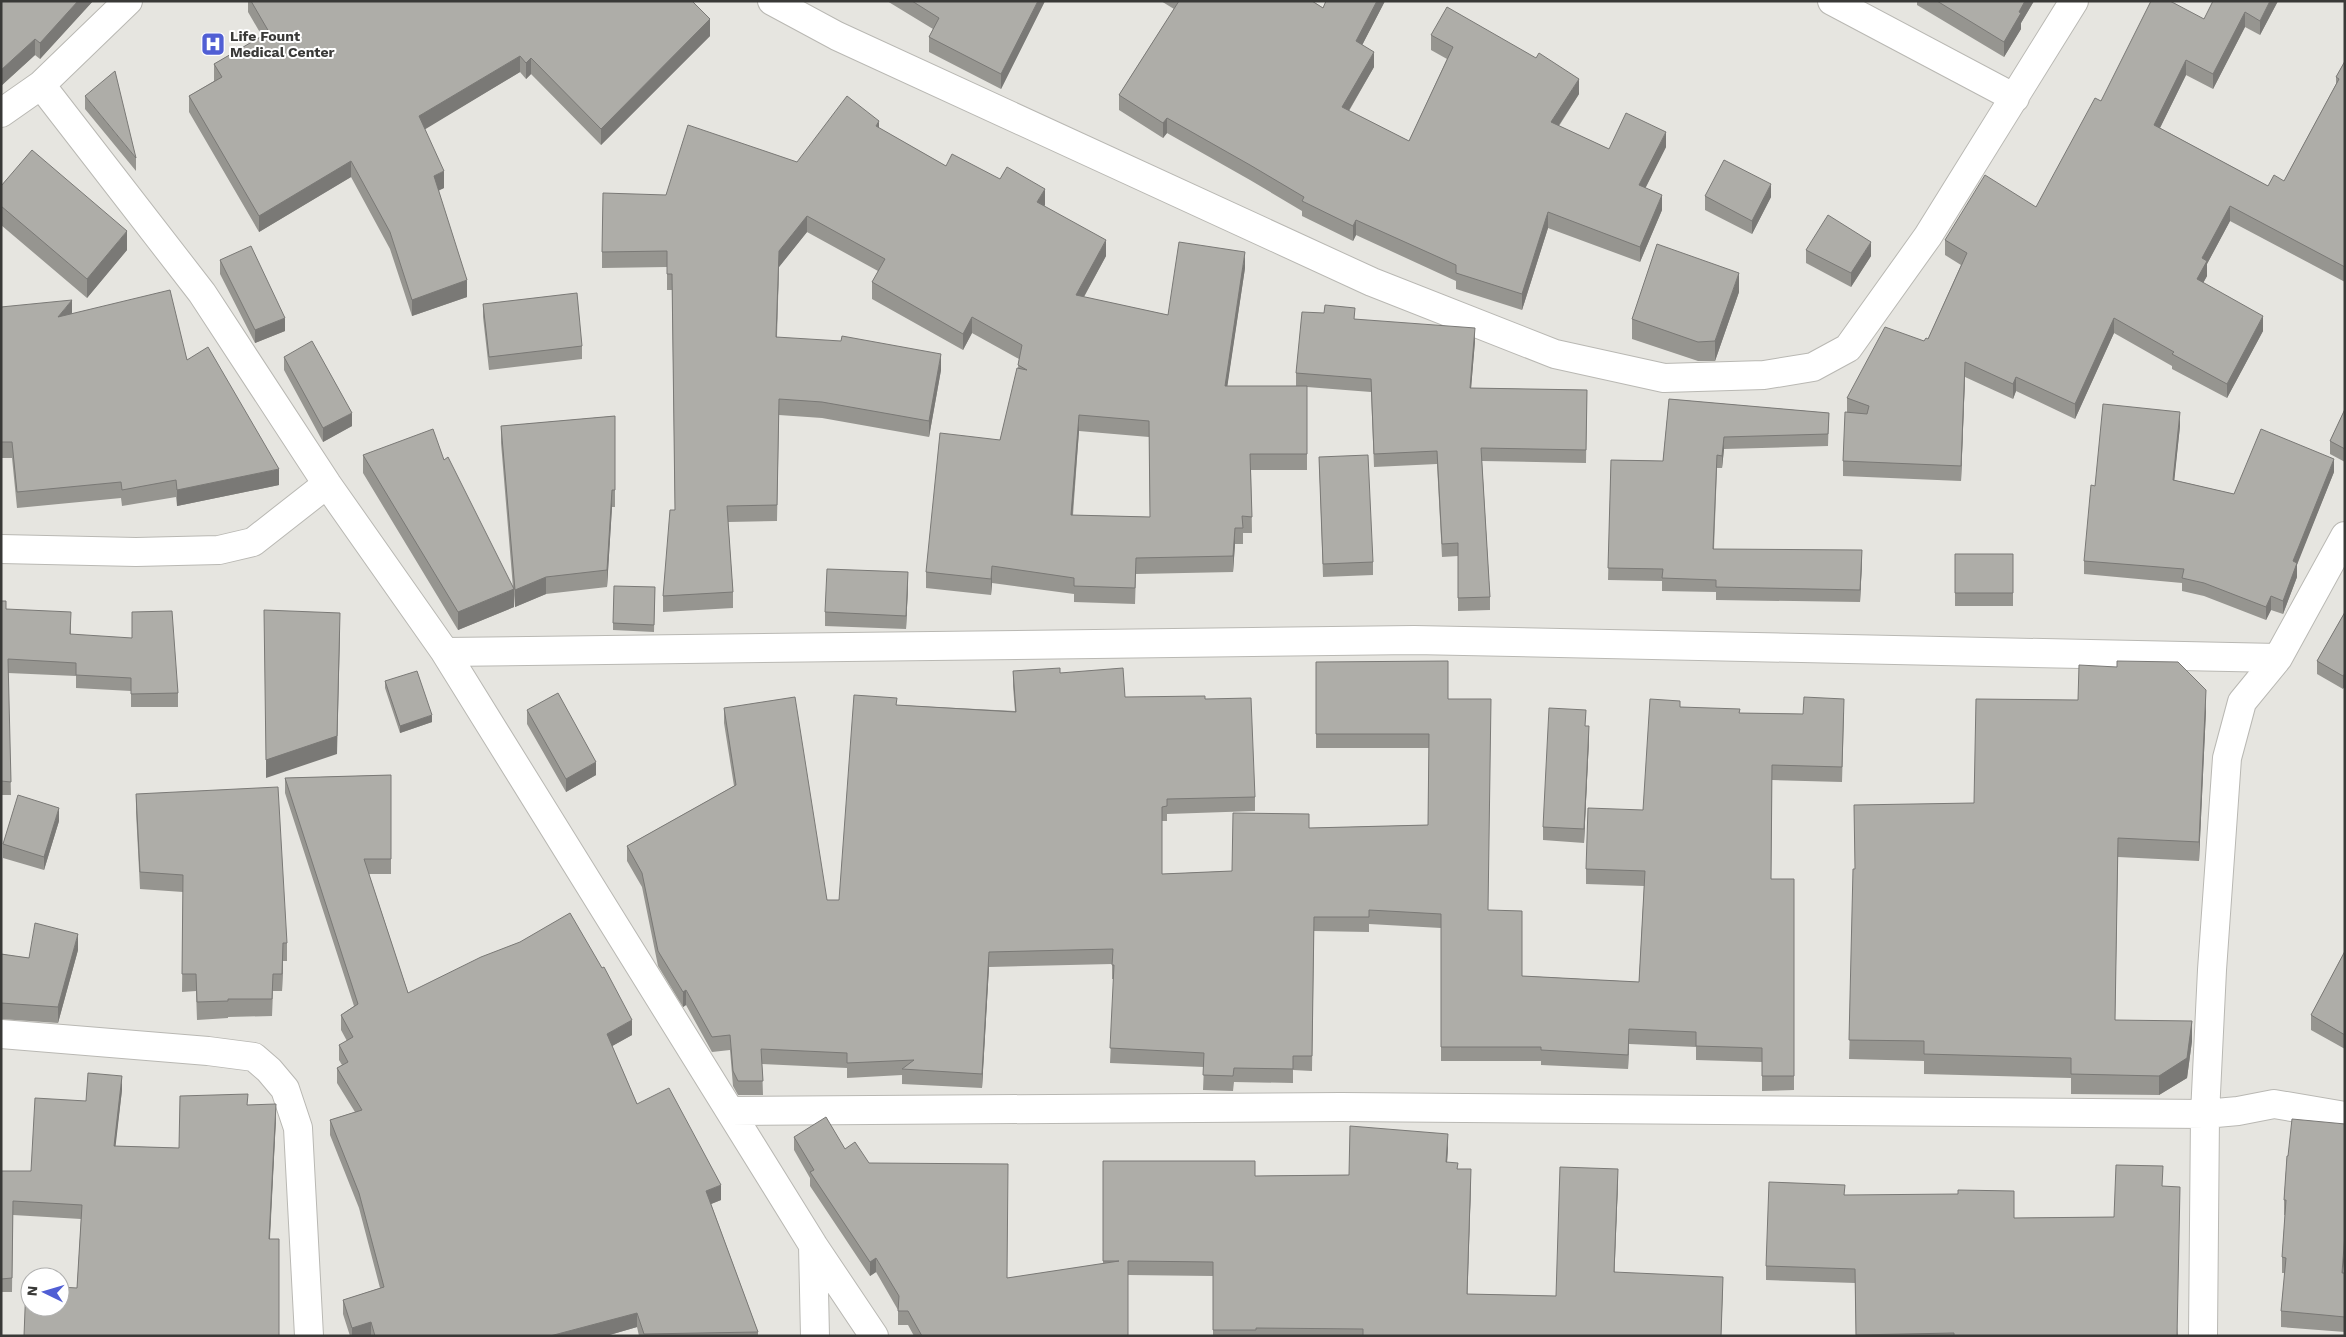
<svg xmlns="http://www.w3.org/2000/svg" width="2346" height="1337" viewBox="0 0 2346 1337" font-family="'Work Sans',sans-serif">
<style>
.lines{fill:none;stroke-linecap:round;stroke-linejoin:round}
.minor-casing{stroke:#b9b8b3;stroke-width:30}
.minor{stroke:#fff;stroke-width:28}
.wall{fill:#969590;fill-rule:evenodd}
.shaded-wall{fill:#7a7976}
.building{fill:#aeada8;stroke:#7a7976;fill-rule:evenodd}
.labels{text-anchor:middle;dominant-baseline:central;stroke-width:4;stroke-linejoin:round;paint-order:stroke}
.poi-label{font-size:14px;font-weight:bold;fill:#393937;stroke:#fff;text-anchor:start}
</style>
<rect width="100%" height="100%" fill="#e6e5e0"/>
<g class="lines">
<g class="minor-casing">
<path id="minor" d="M772,1L837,36L1372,282L1555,354L1664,378L1764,375L1813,367L1848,348L1928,236L2074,1
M1832,1L2015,98
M41,85L202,293L327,484L445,652L813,1245L874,1336
M1,113L41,85L128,1
M1,549L136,552L219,550L253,542L327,484
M445,652L1414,640L2278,658
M1,1034L208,1051L254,1057L269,1070L285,1089L298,1128L309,1336
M730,1111L1341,1107L2205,1114L2238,1111L2274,1104L2345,1116
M813,1245L815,1336
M2203,1336L2205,1114L2212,970L2227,758L2242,702L2278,658L2345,536"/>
</g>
<use href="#minor" class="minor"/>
</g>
<path class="wall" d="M1,1H93L40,59L35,55L1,86Z
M248,1H692L710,36L601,145L531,74L526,79L520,72L424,129L444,188L438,190L467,297L412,316L390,249L351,177L259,232L189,112V96L214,81V64L262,36L248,12Z
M887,1H1045L1001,89L929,52V37L933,29Z
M1161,1H1312L1323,8L1326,1H1385L1362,45L1374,67L1349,111L1409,141L1447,59L1431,50V35L1579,94L1559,126L1609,149L1666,147L1645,188L1662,210L1640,262L1548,228L1522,310L1456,289V281L1356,235L1353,241L1302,216V211L1250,180L1167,133L1163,138L1119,110V95L1174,9Z
M1917,1H2034L2021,23V29L2004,57L1917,5Z
M2278,1L2260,35L2245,27L2213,89L2186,75L2160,128L2268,186L2284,181L2336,84V77L2345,61V282L2230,221L2207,264V276L2203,283L2263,331L2227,398L2172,369V366L2114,333L2075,419L2016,391L2013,399L1965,377L1961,481L1843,476V461L1847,412V398L1924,341L1928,339L1961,265L1945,255V240L2036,207L2101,101L2204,19Z
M85,96L136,158V171L85,109Z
M879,128L946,166L1045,205L1044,206L1106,256L1084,297L1168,315L1245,268L1227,386H1296V373L1355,319L1475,341L1471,388L1587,390L1586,463L1482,461L1490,597V610L1458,611V556L1442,557L1437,464L1374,467L1371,392L1307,387V470H1251L1252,533H1243V544H1235L1233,572L1136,574L1135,604L1074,602V594L992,583L991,595L926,588V572L1000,440L1018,368L1019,359L972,333L963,350L872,299V282L878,271L807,232L779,267L777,337L941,370L929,437L822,418L779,415L777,521L728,522L733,592V608L663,612V596L675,510L672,290H667V267L602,268V252L666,195L797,162ZM1079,431L1149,437L1150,517L1073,515Z
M1,186L127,250L87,298L1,225Z
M1705,196L1771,197L1752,234L1705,210Z
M1806,250L1871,256L1851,287L1806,263Z
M220,260L285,331L255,343L220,274Z
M1739,292L1715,361H1698L1632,339V319Z
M483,304L582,346V359L489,370L483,317Z
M1,307L72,313L187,360L279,485L177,506L176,497L122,506L121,498L17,508L12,458H1Z
M284,357L352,426L323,442L284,370Z
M1669,399L1829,413L1828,446L1724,449L1722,468H1717L1714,549L1862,562L1860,602L1716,600V592L1662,591V581L1608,580L1611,460L1663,461Z
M2345,409V462L2330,454V441Z
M615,416V507H612L607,587L546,594L515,607L514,595V607L458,630L363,473V455L444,460L513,588L501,443V426Z
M2180,426L2174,480L2234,494L2334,472L2297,563V577L2283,614L2271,610L2266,620L2204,596L2182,591V583L2084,574V561Z
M1319,457L1373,562V575L1323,577Z
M1955,554H2013V606H1955Z
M908,586L906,629L825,626V612Z
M655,587L654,632L613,630V623Z
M1,601L6,609L71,625V634L178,693V707H131V691L76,688V676L8,673L11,795H1Z
M2345,612L2343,689L2317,674V661Z
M1316,662L1448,699L1488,910L1522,976L1639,982L1644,886L1586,884V869L1643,810L1680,707L1740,713L1803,714L1844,713L1842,782L1772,780L1771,879H1794V1090L1762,1091V1062L1696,1060V1047L1629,1044L1628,1069L1541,1065V1061H1441V928L1369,924V932L1314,931L1312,1071L1293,1070V1083L1234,1082L1233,1091L1203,1090L1204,1067L1110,1063L1114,979H1112V964L989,967L982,1088L902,1084V1075L847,1078V1068L762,1064L763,1095H738L733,1086L730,1050L712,1052L686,1005L683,1007L658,966L642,887L627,861V846L734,786L724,723V708L827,900H839L897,705L1015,711L1013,686V671L1060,673L1125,697L1205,699L1255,797V811L1167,814V821H1162V874L1232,871L1309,828L1428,825L1429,748H1316Z
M385,681L432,722L400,733L385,688Z
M527,710L596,775L566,792L527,724Z
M2206,710L2199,861L2118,857L2115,1020L2192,1041L2187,1078L2159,1095L2071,1094V1078L1924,1074V1061L1849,1059L1855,869L1974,803Z
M1586,726L1589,739L1584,843L1543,840V827Z
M391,775V874H369L408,993L632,1035L612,1046L637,1104L721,1200L711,1204L758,1332V1336H639L637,1327L606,1336H350L343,1314V1300L380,1288L359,1208L330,1135V1120L355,1112L337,1083V1068L342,1065L339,1060V1045L347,1041L341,1030V1015L354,1006L285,793V778Z
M136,794L287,943V961H283L282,991H273L272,1016L228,1017V1018L197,1020L196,991L182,992L183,892L140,889L136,812Z
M59,821L44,870L3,858V844Z
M2345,929V946H2344V931Z
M78,950L58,1023L1,1019V954L29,958Z
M2345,951V1049L2311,1030V1015Z
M122,1090L115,1146L179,1148L248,1105L276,1118L270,1239L77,1288L81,1219L13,1215L12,1292H1V1171H31L86,1101Z
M794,1137L845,1149L869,1163L1007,1278L1103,1264V1161L1255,1176L1349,1175L1448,1148L1447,1163L1458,1169L1471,1183L1467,1294L1556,1296L1618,1182L1614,1272L1723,1290L1721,1336H1213V1276L1128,1275V1336H914L908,1325H898V1310L876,1272L870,1276L810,1186V1178L794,1150Z
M2287,1156L2343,1273H2345V1332L2281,1327V1311L2285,1273H2282V1257L2285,1215H2284V1200Z
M2163,1186L2178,1336H1856L1855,1283L1766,1280V1266L1845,1195L2014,1218L2114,1217Z"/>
<path class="shaded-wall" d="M78,1H93L40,59V43Z
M1038,1H1045L1001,89V74Z
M1377,1H1385L1356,57V41Z
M2025,1H2034L2021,23V29L2004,57V42L2019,12Z
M2270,1H2278L2260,35V21Z
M2245,12V27L2213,89V74Z
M710,19V36L601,145V129Z
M35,39V55L1,86V70Z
M1374,52V67L1342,122V107Z
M520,56V72L419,133V116Z
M531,58V74L526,79V63Z
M2186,60V75L2154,140V125Z
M1579,79V94L1551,137V122Z
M1167,118V133L1163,138V123Z
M879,121V137L876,126Z
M1666,132V147L1639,201V185Z
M351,161V177L259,232V216Z
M444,171V188L434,193V176Z
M1771,184V197L1752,234V221Z
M1045,189V205L1037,218V202Z
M1662,195V210L1640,262V247Z
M2230,206V221L2207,264V276L2197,294V279L2202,258Z
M1548,212V228L1522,310V294Z
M807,216V232L779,267L776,353L779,251Z
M1356,220V235L1353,241V226Z
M127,231V250L87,298V279Z
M1106,240V256L1076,311V295Z
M1871,242V256L1851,287V273Z
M1245,252V268L1225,402V386Z
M1739,273V292L1715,361V341Z
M467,280V297L412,316V300Z
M72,300V316L58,317Z
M2263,316V331L2227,398V384Z
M972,317V333L963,350V334Z
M285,318V331L255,343V330Z
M2114,318V333L2075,419V404Z
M1475,328V341L1470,401V388Z
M941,354V370L929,437V421Z
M1965,362V377L1961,481V466Z
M2016,377V391L2013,399V384Z
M2180,412V426L2173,493V480Z
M352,413V426L323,442V428Z
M1079,415V431L1071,531V515Z
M1724,437V449L1722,468V456Z
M2334,459V472L2293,575V561Z
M279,469V485L177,506V490Z
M612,490V507L607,587V570Z
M1235,528V544L1233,572V556Z
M1862,550V562L1860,602V590Z
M2297,563V577L2283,614V601Z
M992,566V583L991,595V579Z
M908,572V586L906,629V616Z
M546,577V594L515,607V590Z
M514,589V607L458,630V612Z
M2271,596V610L2266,620V607Z
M340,631L337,754L266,778V760Z
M2345,673V686L2343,689V676Z
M2206,690V710L2199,861V842Z
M432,715V722L400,733V726Z
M1589,726V739L1584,843V829Z
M596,762V775L566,792V779Z
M59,808V821L44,870V857Z
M78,934V950L58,1023V1007Z
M283,943V961L282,991V974Z
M989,952V967L982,1088V1074Z
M686,990V1005L683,1007V992Z
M632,1020V1035L607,1049V1034Z
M2192,1021V1041L2187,1078L2159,1095V1076Z
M1629,1029V1044L1628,1069V1055Z
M122,1076V1090L114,1160V1146Z
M276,1104V1118L269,1253V1239Z
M1448,1134V1148L1446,1176V1162Z
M1471,1169V1183L1467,1308V1294Z
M1618,1169V1182L1614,1285V1272Z
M721,1185V1200L706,1206V1191Z
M2345,1233V1248L2342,1289V1273Z
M876,1258V1272L870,1276V1262Z
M637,1313V1327L606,1336H550Z
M371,1322V1336H352V1328Z"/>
<path class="building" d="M1,1H78L40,43L35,39L1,70Z
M251,1H692L710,19L601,129L531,58L526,63L520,56L419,116L444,171L434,176L467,280L412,300L390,232L351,161L259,216L189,96L222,77L214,64L269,32Z
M912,1H1038L1001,74L929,37L939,18Z
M1179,1H1312L1323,8L1326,1H1377L1356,41L1374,52L1342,107L1409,141L1453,47L1431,35L1447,7L1536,58L1539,53L1579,79L1551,122L1609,149L1626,113L1666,132L1639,185L1662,195L1640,247L1548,212L1522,294L1456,273V265L1356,220L1353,226L1302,201L1304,197L1250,165L1167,118L1163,123L1119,95Z
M1937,1H2025L2019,12L2021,13L2004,42Z
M2151,1H2170L2204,19L2213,1H2270L2260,21L2245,12L2213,74L2186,60L2154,125L2268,186L2274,175L2284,181L2339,79L2336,77L2345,61V267L2230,206L2202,258L2207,261L2197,279L2263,316L2227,384L2172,354L2174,352L2114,318L2075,404L2016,377L2013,384L1965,362L1961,466L1843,461L1845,412L1867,414L1869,406L1847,398L1885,327L1924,341L1926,338L1928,339L1967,253L1945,240L1985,175L2036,207L2095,98L2101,101Z
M115,71L136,158L85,96Z
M847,96L879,121L876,126L946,166L952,154L1000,179L1007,167L1045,189L1037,202L1106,240L1076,295L1168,315L1179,242L1245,252L1225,386H1307V454H1250L1252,517L1242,516L1243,528H1235L1233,556L1136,558L1135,588L1074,586V578L992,566L991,579L926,572L940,433L1000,440L1017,368L1027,370L1018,365L1022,345L972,317L963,334L872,282L885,259L807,216L779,251L776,337L841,341L842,336L941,354L929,421L822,402L779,399L777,505L727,506L733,592L663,596L670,510H675L672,274H667V251L602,252L603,193L666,195L688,125L797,162ZM1079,415L1149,421L1150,517L1071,515Z
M32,150L127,231L87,279L1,206V186Z
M1724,160L1771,184L1752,221L1705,196Z
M1828,215L1871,242L1851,273L1806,250Z
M1657,244L1739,273L1715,341L1698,342L1632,319Z
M251,246L285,318L255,330L220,260Z
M170,290L187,360L208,347L279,469L177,490L176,480L122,490L121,482L17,492L12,442H1V307L72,300L58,317Z
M577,293L582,346L489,357L483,304Z
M1325,305L1355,308L1354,319L1475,328L1470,388L1587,390L1586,450L1481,448L1490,597L1458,598V543L1442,544L1437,451L1374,454L1371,379L1296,373L1302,312L1324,313Z
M312,341L352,413L323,428L284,357Z
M1669,399L1829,413L1828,434L1724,437L1722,456L1717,455L1713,549L1862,550L1860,590L1716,587V580L1662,578L1663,569L1608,568L1611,460L1663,461Z
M2103,404L2180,412L2173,480L2234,494L2261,429L2334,459L2293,561L2297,563L2283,601L2271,596L2266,607L2204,583L2182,578L2184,569L2084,561L2091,485L2095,486Z
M2345,409V449L2330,441Z
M615,416V490H612L607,570L546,577L515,590L501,426Z
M433,429L444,460L448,457L514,589L458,612L363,455Z
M1368,455L1373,562L1323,564L1319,457Z
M1955,554H2013V593H1955Z
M827,569L908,572L906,616L825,612Z
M614,586L655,587L654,625L613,623Z
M1,601H6V609L71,612L70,634L132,638V612L172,611L178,693L131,694V678L76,675V663L8,659L11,782L1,781Z
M264,610L340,613L337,736L266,760Z
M2345,612V673L2343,676L2317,661Z
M1448,661V699H1491L1488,910L1522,911V976L1639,982L1645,871L1586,869L1588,808L1643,810L1650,699L1680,701V707L1740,709L1739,713L1803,714L1804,697L1844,699L1842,767L1772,765L1771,879H1794V1076H1762V1048L1696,1046V1032L1629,1029L1628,1055L1541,1050V1047H1441V914L1369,910V917H1314L1312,1056H1293V1069L1234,1068L1233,1076L1203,1075L1204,1053L1110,1048L1114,965H1112L1113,949L989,952L982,1074L902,1069L914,1060L847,1063V1053L761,1049L763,1081H738L733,1071L730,1035L712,1037L686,990L683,992L658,951L642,873L627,846L736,785L724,708L795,697L827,900H839L854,695L897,698L896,705L1016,712L1013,671L1060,668V673L1123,668L1125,697L1205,696V699L1251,698L1255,797L1167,799V806L1162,807V874L1232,871L1233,813L1309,814V828L1428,825L1429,734H1316V662Z
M2117,661L2178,662L2206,690L2199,842L2118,838L2115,1020L2192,1021L2187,1058L2159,1076L2071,1074V1058L1924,1054V1041L1849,1040L1853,869H1855L1854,805L1974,803L1976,699L2078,700L2079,665L2117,667Z
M417,671L432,715L400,726L385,681Z
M558,693L596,762L566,779L527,710Z
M1549,708L1586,710L1585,726H1589L1584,829L1543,827Z
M391,775V859H364L408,993L481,957L520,942L570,913L602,968L604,967L632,1020L607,1034L637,1104L669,1088L721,1185L706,1191L758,1332L644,1334L637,1313L550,1336H375L371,1322L352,1328L343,1300L384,1287L359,1193L330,1120L362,1110L337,1068L348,1062L339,1045L353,1037L341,1015L358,1004L285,778Z
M278,787L287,943H283L282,974H273L272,999H228V1001L197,1002L196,974H182L183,875L140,872L136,794Z
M18,795L59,808L44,857L3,844Z
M35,923L78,934L58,1007L1,1003V954L29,958Z
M2345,951V1035L2311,1015Z
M88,1073L122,1076L114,1146L179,1148L180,1096L248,1094L247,1105L276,1104L269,1239H279V1336H24L26,1284H30V1307H60V1287L77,1288L82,1205L13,1201L12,1278L1,1279V1171H31L35,1098L86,1101Z
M826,1117L845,1149L855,1142L869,1163L1008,1164L1007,1278L1119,1261H1103V1161H1255V1176L1349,1175L1350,1126L1448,1134L1446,1162L1458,1163L1457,1169H1471L1467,1294L1556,1296L1560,1167L1618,1169L1614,1272L1723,1277L1721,1336H1363V1329L1256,1328V1330H1213V1262L1128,1261V1336H922L908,1311H898L899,1296L876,1258L870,1262L810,1172L814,1170L794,1137Z
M2292,1119L2345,1124V1233L2342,1273H2345V1317L2281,1311L2286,1258L2282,1257L2286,1200H2284L2287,1156H2288Z
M2116,1165L2163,1166L2162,1186L2180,1187L2177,1336H1954V1333L1856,1335L1855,1269L1766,1266L1769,1182L1845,1185L1844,1195L1958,1194V1190L2014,1191V1218L2114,1217Z"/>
<defs>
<g id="hospital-square" transform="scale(1.25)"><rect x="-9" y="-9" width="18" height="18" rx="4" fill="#505ed4" stroke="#fff"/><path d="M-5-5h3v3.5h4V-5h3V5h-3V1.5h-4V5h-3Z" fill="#fff"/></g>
</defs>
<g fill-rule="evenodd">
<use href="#hospital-square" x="213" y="44"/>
</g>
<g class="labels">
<g class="poi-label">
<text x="230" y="36">Life Fount<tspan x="230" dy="16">Medical Center</tspan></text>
</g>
</g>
<rect width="2346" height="1337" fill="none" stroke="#393937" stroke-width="5"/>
<g transform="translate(45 1292) rotate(275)"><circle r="24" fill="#ffffff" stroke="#b0b0af"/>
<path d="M0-4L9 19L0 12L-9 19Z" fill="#505ed4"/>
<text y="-8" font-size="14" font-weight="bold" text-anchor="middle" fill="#393937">N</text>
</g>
</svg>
